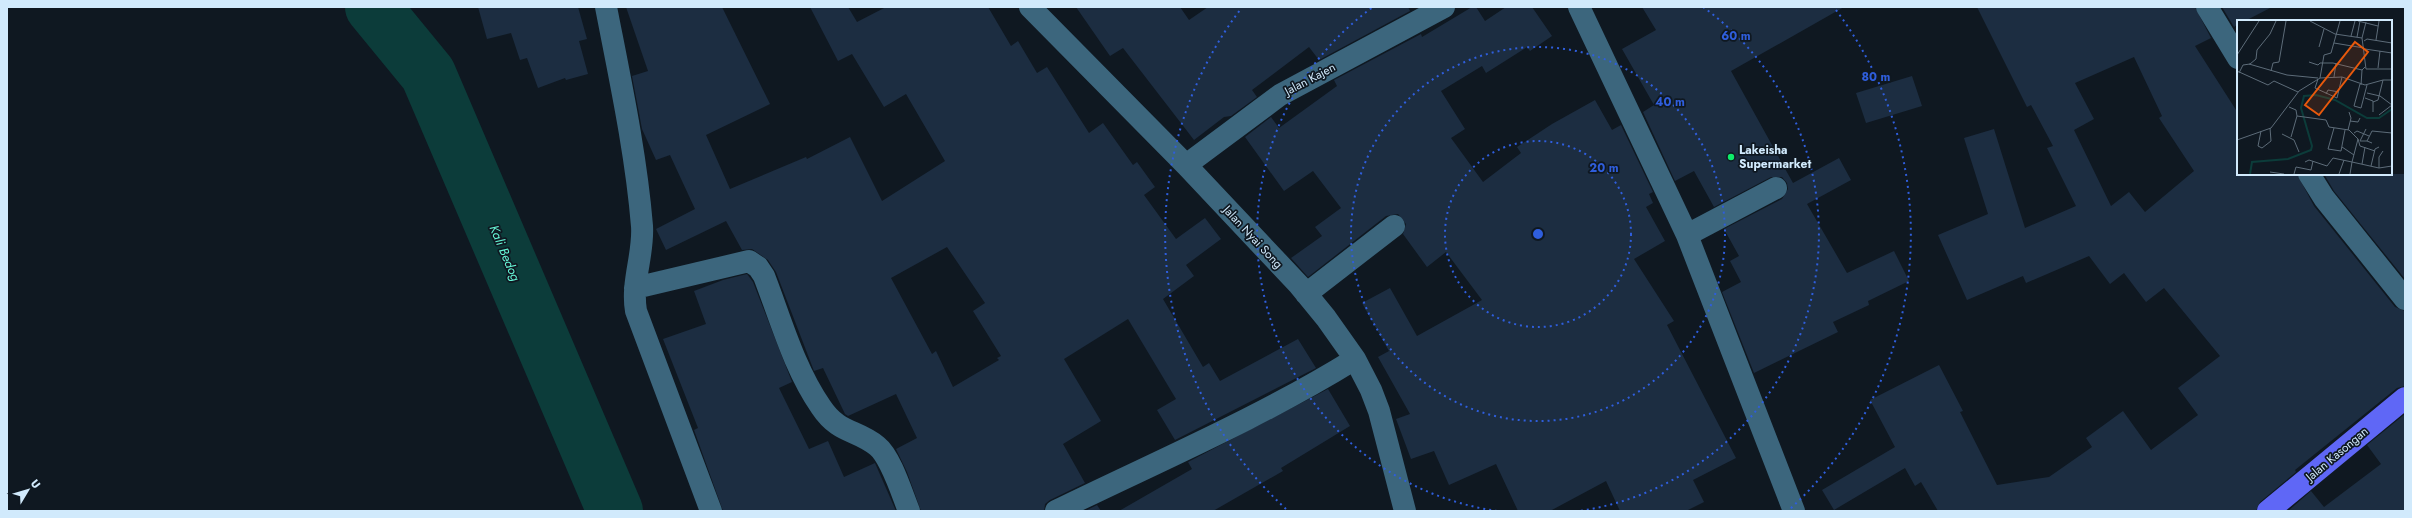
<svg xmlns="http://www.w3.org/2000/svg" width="2412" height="518" viewBox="0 0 2412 518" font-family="Jost,sans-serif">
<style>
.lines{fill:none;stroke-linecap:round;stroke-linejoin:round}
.river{stroke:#0c3c3a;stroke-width:56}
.building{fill:#1c2d41;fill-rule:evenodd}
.minor{stroke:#3c667d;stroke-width:22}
.major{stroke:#5f67f6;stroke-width:22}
.ring{fill:none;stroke:#2f5edc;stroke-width:2;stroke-dasharray:2 4}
.poi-dot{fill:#0eeb6a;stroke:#0f1821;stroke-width:1.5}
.labels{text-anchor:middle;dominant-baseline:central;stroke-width:3.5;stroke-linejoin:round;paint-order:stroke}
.street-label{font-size:12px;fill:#d1eafc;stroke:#0f1821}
.poi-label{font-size:12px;font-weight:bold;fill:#d1eafc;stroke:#0f1821;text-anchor:start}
.water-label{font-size:13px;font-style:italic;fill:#66f6d6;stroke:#0f1821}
.inset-river{fill:none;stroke:#0c3c3a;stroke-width:2}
.inset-road{fill:none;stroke:#5d6c79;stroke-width:1}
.view{fill:#e8590c;fill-opacity:0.15;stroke:#e8590c;stroke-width:2}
.inset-edge{fill:none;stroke:#d1eafc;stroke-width:2}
.centre{fill:#2f5edc;stroke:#0f1821;stroke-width:2}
.ring-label{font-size:12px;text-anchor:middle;font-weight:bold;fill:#2f5edc;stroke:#0f1821;stroke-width:3.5;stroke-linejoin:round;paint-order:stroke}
</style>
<rect width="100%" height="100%" fill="#0f1821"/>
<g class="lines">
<path class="river" d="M373,7L428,74L615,511"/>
</g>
<path class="building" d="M478,7H578L587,39L579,41L588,74L566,80L565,78L538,88L527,58L520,60L511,33L487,39Z
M626,7H722L770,104L706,135L730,189L806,157L807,159L850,137L882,201L945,161L906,94L884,107L852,54L838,61L810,7H848L857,22L886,7H988L1011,46L1018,41L1037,73L1047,67L1089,133L1103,123L1133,165L1137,162L1155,187L1144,195L1176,239L1205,218L1221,239L1186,265L1194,276L1163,299L1203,367L1209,363L1220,381L1298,339L1316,368L1175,440L1157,410L1176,399L1128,319L1064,359L1101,421L1063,444L1085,483L1050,500L1045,504L1044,511H921L907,472L896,449L917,438L896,394L848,416L845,414L823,368L814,371L776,272L768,260L752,249L742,250L726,221L666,250L656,229L695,209L670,155L656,160L642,129L632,76L648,71ZM947,247L985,303L973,311L1001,356L997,358L999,360L953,387L936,351L932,354L891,278Z
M1076,7H1180L1189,20L1208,7H1408L1410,11L1319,60L1309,47L1252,90L1257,97L1231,116L1224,117L1194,140L1123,48L1110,56Z
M1472,7H1476L1485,21L1506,7H1532L1552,36L1530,51L1527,47L1486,73L1482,66L1441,91L1465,129L1451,138L1483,182L1521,153L1517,147L1552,124L1595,100L1612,130L1621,125L1653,192L1649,194L1653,203L1646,207L1665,241L1634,259L1674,321L1667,325L1736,458L1693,480L1704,502L1686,511H1620L1606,481L1550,511H1518L1496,464L1449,485L1434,451L1411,459L1396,419L1410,414L1378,357L1389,351L1362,303L1390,288L1417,336L1482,300L1446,252L1427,267L1403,234L1406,224L1398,214L1386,216L1308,277L1291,258L1322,236L1315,227L1341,208L1313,171L1284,191L1245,137L1271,117L1279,128L1337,86L1334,80L1421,34L1422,37Z
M1642,7H1844L1731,71L1793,183L1839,158L1851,180L1807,204L1847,273L1894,251L1909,281L1868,301L1869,305L1833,322L1838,332L1754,373L1722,292L1741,282L1730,261L1739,256L1724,229L1782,199L1788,189L1787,183L1782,177H1771L1714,207L1694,171L1675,181L1643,112L1654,105L1622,49L1656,30Z
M1977,7H2195L2211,38L2195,46L2238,113V174H2297L2314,206L2395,307L2405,311V386L2397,388L2295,470L2296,472L2260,502L2256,511H1938L1921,482L1915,486L1905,468L1834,510L1822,490L1895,447L1870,400L1939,365L1963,411L1960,412L1997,485L2049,477L2092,447L2086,438L2123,411L2151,450L2198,415L2178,388L2220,356L2164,288L2146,302L2124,273L2110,284L2089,256L2026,283L2023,276L1967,300L1938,235L1988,214L1964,138L1994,129L2025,228L2076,206L2047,148L2053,146L2031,105L2027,107ZM2134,57L2162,116L2159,118L2194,171L2145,212L2129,192L2111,206L2074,130L2094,119L2075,83Z
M2222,7H2272L2245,21H2238V24L2234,27Z
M1912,76L1922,106L1866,123L1856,93Z
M2324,174H2405V279L2334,191Z
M747,274L753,282L792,382L779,388L809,449L828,441L844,477L875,463L896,511H723L694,430L698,428L663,339L706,324L694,291L723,280Z
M1328,389L1350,426L1281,468L1283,471L1213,511H1119L1192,469L1188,462Z
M2405,414V511H2288L2311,491L2324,507L2381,464L2367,445Z
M1097,505L1101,511H1085Z"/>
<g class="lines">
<path class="minor" d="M606,7C620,79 636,153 642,226C644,254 631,282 636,311L711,511
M1030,7L1186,165L1299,285L1326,318L1355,359L1371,390L1379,411L1405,511
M1579,7L1687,235L1794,511
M2207,7L2238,58
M1186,165L1280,95L1444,7
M2309,174L2324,198L2405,299
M1687,235L1776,188
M635,288L749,261L758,267L764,276C781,320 794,368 821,407C839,434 856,429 877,446C891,457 902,494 909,511
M1306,294L1394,226
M1056,511C1156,462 1260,418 1355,359"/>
<path class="major" d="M2268,511L2405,398"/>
</g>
<g class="ring">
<circle cx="1538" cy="234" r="93"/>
<circle cx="1538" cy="234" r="187"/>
<path d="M1497 511A280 280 0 0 1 1373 7M1703 7A280 280 0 0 1 1579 511"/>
<path d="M1286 509A373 373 0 0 1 1240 10M1836 10A373 373 0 0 1 1790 509"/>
</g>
<circle class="poi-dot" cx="1731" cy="157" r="4"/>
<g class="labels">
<g class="street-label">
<text transform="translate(1310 79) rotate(-28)">Jalan Kajen</text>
<text transform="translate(1253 237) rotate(47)">Jalan Nyai Song</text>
<text transform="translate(2337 454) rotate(-40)">Jalan Kasongan</text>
</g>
<g class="poi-label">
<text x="1739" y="150">Lakeisha<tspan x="1739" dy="14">Supermarket</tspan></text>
</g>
<g class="water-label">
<text transform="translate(505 253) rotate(67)">Kali Bedog</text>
</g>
</g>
<g transform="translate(2237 20)">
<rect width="155" height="155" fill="#0f1821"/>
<path class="inset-river" d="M13,154L15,142L51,139L74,130L75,126L64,88L67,76L79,75L98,80L130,98H142L155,89"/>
<path class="inset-road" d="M73,1L98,14L125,18L129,49H155M121,1L141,6M114,16L118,1M120,17L123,1M125,18L129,2M139,20L142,1M127,21L130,19L155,23M97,23L127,28M82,27L87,9M128,29L155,33M0,35L22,1M72,42L81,45L83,43H96L125,50L128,47M12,44L50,55L81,58M141,48L143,31M0,51L31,65L37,61L61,72M34,51L36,43L42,42L49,1M2,53L6,45L13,44L19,39L20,30L33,14L39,1M97,57L99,43M83,58L105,57L128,65L146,60H155M81,59L78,68L100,78L105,57M123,64L117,86L124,88L130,65M124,65L125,50M130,73L143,76L155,85M89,74L91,70L102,72M128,78L136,81V92M136,82L141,80L146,60M52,87L59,90L60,96L54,117M142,95L155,85M60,96L89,100L92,107L112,110L121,119L115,142L96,138L90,146L72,140L68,142M113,101L121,102L123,98M97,108L91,129L104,131L108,110M129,109L123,121H130M111,110L114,98L112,92M24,111L21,126L25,128L34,121L33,108M117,113L120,111L132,116M45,114L57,120L62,132M121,119L123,126L138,131M0,120L34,108L62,71L83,58L87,35L94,33L103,1M135,123L130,121L135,111L155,113M105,127L117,135M125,144L128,127M134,146L138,129L142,127M142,148V137L146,131M33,152L47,154M57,154L59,147L74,150L76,141M102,154L107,140M113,154L115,142L142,148L155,146"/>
<path class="view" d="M118,22L131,32L82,95L68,85Z"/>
<rect width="155" height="155" class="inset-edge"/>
</g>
<circle cx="1538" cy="234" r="6" class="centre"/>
<g class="ring-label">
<text x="1736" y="40">60 m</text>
<text x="1876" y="81">80 m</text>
<text x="1670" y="106">40 m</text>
<text x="1604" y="172">20 m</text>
</g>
<rect width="2412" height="518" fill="none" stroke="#d1eafc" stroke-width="16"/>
<g transform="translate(28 490) rotate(52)" stroke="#0f1821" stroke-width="3" paint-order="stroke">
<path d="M0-3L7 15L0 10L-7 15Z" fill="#d1eafc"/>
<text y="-6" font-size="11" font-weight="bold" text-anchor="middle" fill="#d1eafc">U</text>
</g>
</svg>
